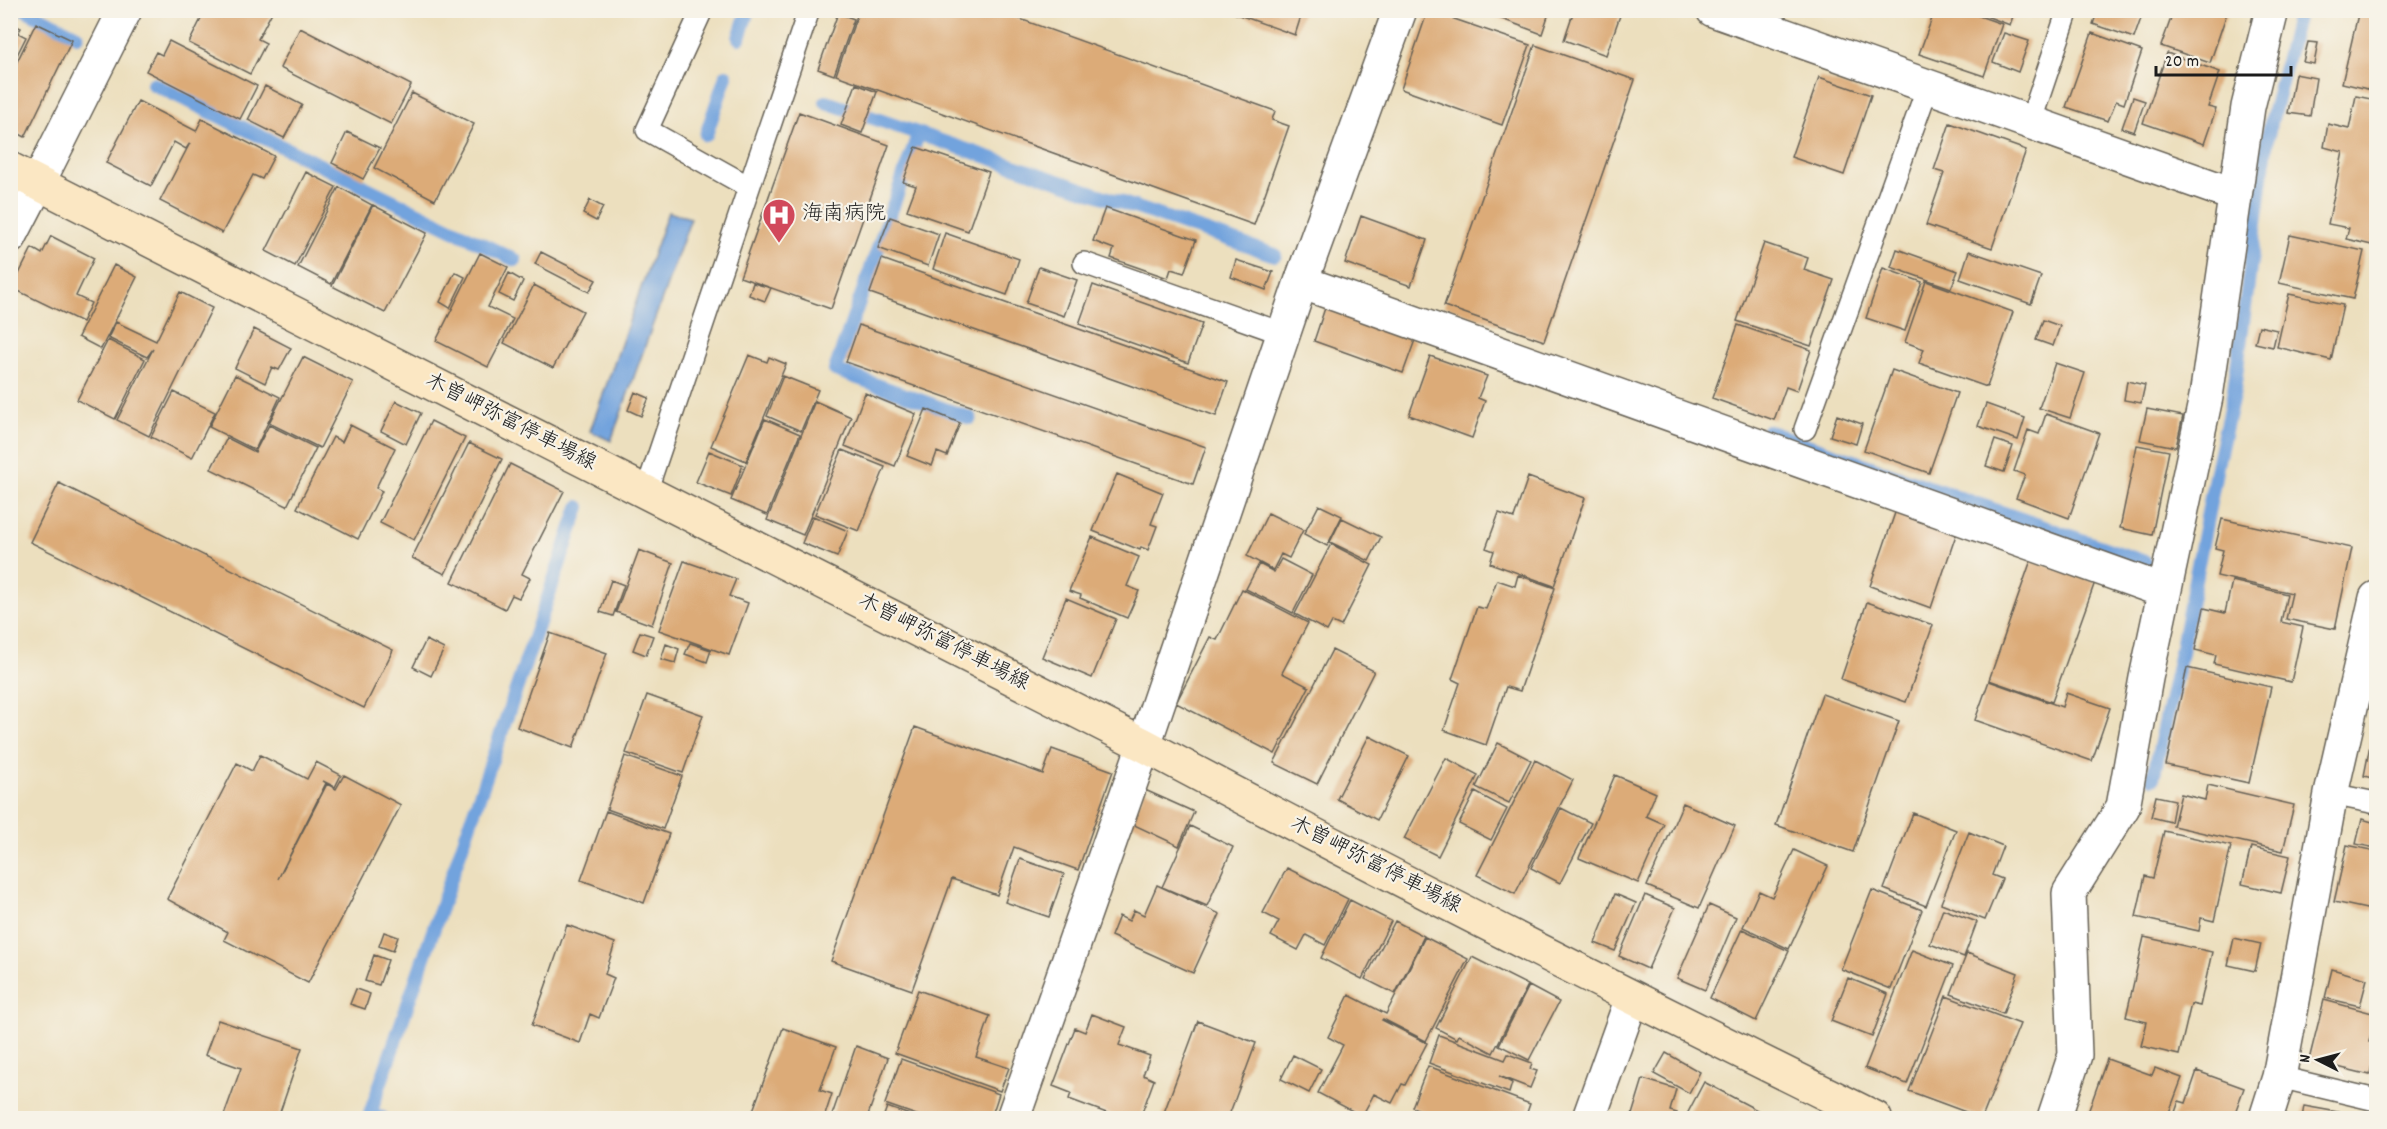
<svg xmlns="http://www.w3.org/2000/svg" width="2387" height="1129" viewBox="0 0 2387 1129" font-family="Dekko,'Klee One',sans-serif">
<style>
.water{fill:#72a3dd;stroke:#47607c;stroke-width:1.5}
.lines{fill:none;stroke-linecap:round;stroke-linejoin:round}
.stream{stroke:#72a3dd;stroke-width:14}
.building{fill:#dcab78}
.service-casing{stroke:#656055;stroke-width:24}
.minor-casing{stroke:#656055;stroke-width:36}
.tertiary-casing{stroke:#656055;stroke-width:36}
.secondary-casing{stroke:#656055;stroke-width:36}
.service{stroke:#fff;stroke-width:21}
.minor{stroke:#fff;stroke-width:33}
.tertiary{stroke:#fff;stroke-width:33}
.secondary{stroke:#fbe7c3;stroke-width:33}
.labels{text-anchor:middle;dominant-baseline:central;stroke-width:4.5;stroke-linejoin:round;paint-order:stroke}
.poi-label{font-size:21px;fill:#1c1c1c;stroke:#f7f3e8;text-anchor:start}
.street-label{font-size:21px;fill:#1c1c1c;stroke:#f7f3e8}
</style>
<rect width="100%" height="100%" fill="#f7f3e8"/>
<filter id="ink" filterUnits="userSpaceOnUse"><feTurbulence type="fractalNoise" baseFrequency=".0167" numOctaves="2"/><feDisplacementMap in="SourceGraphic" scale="12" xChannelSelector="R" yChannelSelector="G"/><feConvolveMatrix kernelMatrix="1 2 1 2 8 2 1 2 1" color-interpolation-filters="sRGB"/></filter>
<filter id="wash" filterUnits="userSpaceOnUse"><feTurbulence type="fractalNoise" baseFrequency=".008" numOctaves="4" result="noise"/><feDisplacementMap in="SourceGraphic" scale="24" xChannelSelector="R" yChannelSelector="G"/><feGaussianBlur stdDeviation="1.35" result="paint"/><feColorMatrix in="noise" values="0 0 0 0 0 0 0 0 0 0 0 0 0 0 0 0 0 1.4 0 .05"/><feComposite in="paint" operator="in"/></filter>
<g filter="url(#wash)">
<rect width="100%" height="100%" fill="#ecdfbe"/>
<path class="water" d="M668,212L691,218L611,441L590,431Z"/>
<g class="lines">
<path class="stream" d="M26,10L77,36
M739,38L748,10
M153,84L515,260
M826,102L1275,255
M706,135L726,76
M918,135L835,370L970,418
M1767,431L2145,562
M2153,778L2181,652L2218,461L2234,391L2267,139L2299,10
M382,1118L370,1114L579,507"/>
</g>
<g id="blocks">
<path class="building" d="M186,10H268L272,12L258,39L266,43L250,74L189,43L201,19Z
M859,10H995L1275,111L1272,120L1289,126L1254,225L836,75Z
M1225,10H1303L1295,35Z
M1428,10L1530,45L1502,125L1401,89Z
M1478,10H1550L1542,34Z
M1574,10H1622L1606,55L1564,40Z
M1935,10H1962L2002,24L1984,76L1919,54Z
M1970,10H2015L2010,25Z
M2098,10H2144L2134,38L2093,24Z
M2174,10H2228L2210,63L2161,46Z
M2359,10H2376V91L2342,83Z
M838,13L854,19L834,75L818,69Z
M10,23L21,28L18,33L26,37L10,69Z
M36,23L72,40L25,137L10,129V76Z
M300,28L411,85L391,124L280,68Z
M2004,33L2029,41L2018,72L1993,62Z
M2092,33L2142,51L2124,104L2116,101L2108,121L2066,107Z
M169,41L257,86L240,119L146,71L156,52L162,55Z
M2308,42L2318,43L2314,64L2303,62Z
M1535,45L1635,80L1544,341L1444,306Z
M2167,53L2220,72L2208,107L2216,109L2204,144L2143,123Z
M2295,74L2316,78L2310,116L2288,113Z
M1819,77L1871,95L1844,175L1791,157Z
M856,84L877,92L862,133L841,125Z
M265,86L302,105L284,138L248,120Z
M412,93L474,124L435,200L374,168Z
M2356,96L2376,100V246L2346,239L2349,228L2328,224L2343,152L2324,147L2328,124L2349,129Z
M2133,97L2145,101L2134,132L2122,128Z
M138,101L196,131L202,119L274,156L262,179L253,175L222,233L160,201L190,143L186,149L174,142L151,186L106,163Z
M799,112L889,145L831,309L740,277Z
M1950,123L2026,150L1992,248L1926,225L1944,173L1934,170Z
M347,132L380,148L363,179L332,163Z
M916,147L989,172L968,231L907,210L916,186L903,182Z
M306,172L336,187L295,266L266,251Z
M339,187L372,205L331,284L298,267Z
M590,200L603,207L596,221L583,214Z
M373,205L427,233L385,313L332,286Z
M1105,208L1196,240L1184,273L1171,269L1168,278L1111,258L1114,249L1093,241Z
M1361,216L1427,240L1411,286L1345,263Z
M890,217L939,234L928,266L878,248Z
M945,233L1019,259L1007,295L933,269Z
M2290,235L2364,251L2353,299L2279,283Z
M51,236L94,258L76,296L91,303L82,322L12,288L32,248L42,254Z
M1764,243L1808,258L1804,270L1834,280L1811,346L1737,321Z
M1897,249L1958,271L1951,288L1891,267Z
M1969,251L2041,276L2031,304L1960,279Z
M541,252L596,280L589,292L535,264Z
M480,253L508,267L488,307L513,319L488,367L436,341Z
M882,259L1228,382L1216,416L870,293Z
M1236,260L1273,272L1266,290L1231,277Z
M114,265L137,277L101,349L78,337Z
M1039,267L1077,280L1064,316L1026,303Z
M1883,268L1922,282L1905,331L1866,318Z
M455,272L465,277L450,308L440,302Z
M509,273L523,281L513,301L499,294Z
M1926,281L2013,312L1987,387L1919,363L1924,349L1905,342Z
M753,283L771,288L765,301L749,295Z
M534,285L583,311L553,368L504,343Z
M1093,285L1202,324L1188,363L1079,324Z
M180,292L212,308L149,436L117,420L153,349L147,357L108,338L116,322L156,341Z
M2289,294L2343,305L2331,360L2277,347Z
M1325,308L1415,340L1403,373L1314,341Z
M2043,320L2060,326L2053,346L2036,340Z
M859,325L1206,447L1193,484L846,362Z
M1738,325L1811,350L1797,391L1786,387L1774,420L1712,398Z
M2259,326L2277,330L2273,347L2255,343Z
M254,329L291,348L279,370L272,367L265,383L235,368Z
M108,340L145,359L115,419L77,400Z
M749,355L767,362L769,357L786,364L746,461L711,446Z
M1430,356L1487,376L1478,398L1485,401L1472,438L1409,415Z
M303,357L353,382L320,448L269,423Z
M2055,363L2085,373L2070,418L2039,408Z
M1892,370L1957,393L1929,473L1864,450Z
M235,375L280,397L255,450L209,427Z
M783,376L818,390L801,431L767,416Z
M2127,381L2145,385L2141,403L2124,400Z
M174,392L215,412L192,458L151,437Z
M635,392L649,398L641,416L628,410Z
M865,393L916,414L895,466L845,446Z
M396,401L421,413L406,444L381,431Z
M815,401L851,417L803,535L767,520Z
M1986,404L2025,418L2018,440L1978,426Z
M926,409L960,423L947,456L937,452L932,466L907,456Z
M2147,409L2183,416L2176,447L2140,440Z
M2046,414L2099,433L2069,518L2016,498L2025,475L2014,471L2028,430L2039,434Z
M1837,415L1862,424L1856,444L1830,436Z
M765,419L800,434L767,515L731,500Z
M431,421L465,438L414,540L380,523Z
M269,425L316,448L287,506L211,469L227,438L255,452Z
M350,425L395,448L376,488L382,491L358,539L297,508L333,437L342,442Z
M1995,440L2013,446L2004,472L1986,466Z
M469,443L502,459L445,574L412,558Z
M2137,445L2169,451L2152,535L2120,528Z
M842,450L885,467L859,531L815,514Z
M709,451L743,465L731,496L696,482Z
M510,464L564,491L522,574L530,578L519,598L512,595L505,609L452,582Z
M1117,474L1163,493L1151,524L1157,526L1148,550L1141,547L1140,550L1093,531Z
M1528,477L1585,498L1554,586L1490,563L1494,551L1486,548L1499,513L1514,518Z
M59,483L393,650L364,708L30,542Z
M1319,505L1342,516L1327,546L1304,534Z
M1897,507L1958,529L1931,608L1870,586Z
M1268,513L1303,530L1289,558L1281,554L1273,570L1247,556Z
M813,516L848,531L837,557L802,543Z
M1342,518L1381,537L1369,561L1330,542Z
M2222,519L2352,548L2335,629L2286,619L2292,593L2217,576L2223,550L2215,548Z
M1092,537L1139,557L1127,586L1139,591L1127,618L1080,598L1081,595L1069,591Z
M1331,544L1372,565L1341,626L1332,622L1327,631L1295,614Z
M639,550L673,563L652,625L616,612Z
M1281,559L1312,575L1293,613L1246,589L1259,564L1274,572Z
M2031,560L2095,582L2052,702L1989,680Z
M684,561L736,579L729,596L748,603L729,655L659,630Z
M1518,575L1555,588L1520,691L1506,687L1486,745L1444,730L1460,683L1452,679L1477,607L1486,609L1497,580L1515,586Z
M611,580L624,585L613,616L600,612Z
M2232,581L2287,594L2281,622L2303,627L2291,682L2214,664L2216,655L2195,650L2204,608L2225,613Z
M1242,589L1308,623L1282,673L1309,687L1275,754L1176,703L1210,637L1217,640Z
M1066,598L1116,619L1092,678L1042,657Z
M1867,602L1933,625L1906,702L1841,679Z
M640,632L653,636L646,655L633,650Z
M550,633L607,653L573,748L517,727Z
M426,640L444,649L431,676L413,667Z
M690,643L711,650L707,662L685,654Z
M666,644L679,649L675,663L661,659Z
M1332,650L1374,671L1317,784L1274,763Z
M2187,668L2271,687L2249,783L2166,765Z
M1989,681L2062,707L2066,693L2110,708L2092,761L1975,720Z
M1822,694L1899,721L1853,852L1776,825Z
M647,695L703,715L683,773L626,753Z
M915,727L1043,774L1052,749L1113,771L1078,870L1014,847L997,895L952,879L912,990L831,961Z
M1369,736L1409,756L1377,820L1337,799Z
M2371,740L2376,741V779L2364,776Z
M1498,743L1531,760L1509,803L1476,787Z
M260,755L307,779L316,762L341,775L335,787L323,781L326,783L278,879L327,784L336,789L344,775L401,805L308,983L224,940L228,932L167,899L237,763L252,771Z
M625,756L682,776L663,829L607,809Z
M1446,758L1478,775L1438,856L1404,839Z
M1535,760L1573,780L1515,894L1477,875Z
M1615,775L1656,793L1646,816L1664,824L1638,883L1579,858Z
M2208,785L2294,805L2283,851L2173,826L2181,794L2205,800Z
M1145,790L1194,812L1179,846L1130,823Z
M1475,792L1507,809L1491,840L1459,824Z
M2156,796L2175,800L2171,822L2151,817Z
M1683,803L1735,826L1699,908L1647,886Z
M1561,808L1591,823L1560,883L1531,868Z
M606,811L669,834L644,903L581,880Z
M1913,813L1956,830L1926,906L1884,889Z
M2362,819L2376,823V848L2356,844Z
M1190,826L1233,847L1207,906L1162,887Z
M2164,831L2231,846L2214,921L2201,918L2199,931L2136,917L2145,876L2153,878Z
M1969,832L2003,846L1992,875L2002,879L1985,920L1941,903Z
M2347,845L2376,851V911L2334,902Z
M2251,847L2290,856L2281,893L2242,884Z
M1794,850L1828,866L1789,949L1743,927L1759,891L1772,897Z
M1020,859L1064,874L1049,917L1005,902Z
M1287,868L1348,899L1325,945L1306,935L1298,950L1271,936L1279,921L1263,913Z
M1157,885L1220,914L1193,973L1111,936L1119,916L1129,921L1134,910L1144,915Z
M1872,890L1922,910L1891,989L1841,969Z
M1615,894L1636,903L1615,951L1595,943Z
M1645,895L1675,908L1648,969L1619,956Z
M1350,900L1391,921L1362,979L1321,958Z
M1709,905L1736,917L1705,990L1677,978Z
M1943,909L1977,922L1964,957L1930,944Z
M1395,921L1424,936L1395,994L1365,979Z
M567,925L615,943L605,974L614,978L599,1018L590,1014L580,1043L532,1025Z
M1742,929L1789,951L1756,1021L1710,998Z
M384,932L398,937L393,951L379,946Z
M1425,937L1468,959L1426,1041L1383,1019L1382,1020L1427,1043L1405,1085L1402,1084L1392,1103L1374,1094L1362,1116L1318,1093L1343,1045L1328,1037L1349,995L1386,1014Z
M2144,937L2212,952L2200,1006L2191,1004L2179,1055L2141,1046L2147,1022L2126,1017Z
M2234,938L2261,944L2255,971L2228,965Z
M1912,950L1953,966L1907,1084L1865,1068Z
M1967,953L2018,973L2003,1014L1951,994Z
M374,955L388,960L379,985L365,981Z
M1472,957L1528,985L1493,1053L1459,1035L1457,1039L1436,1028Z
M2332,969L2367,979L2360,1006L2325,998Z
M1848,978L1888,994L1872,1037L1831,1021Z
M1529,986L1559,1002L1529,1060L1499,1045Z
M356,989L370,994L365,1009L350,1004Z
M918,990L990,1016L976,1057L1009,1068L1000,1091L895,1053Z
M1946,996L2020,1024L1982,1118L1909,1091Z
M2324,1000L2376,1014L2369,1042L2376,1044L2370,1075L2309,1060Z
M1092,1014L1126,1027L1119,1045L1150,1056L1143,1075L1154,1080L1140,1118H1120L1069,1099L1071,1093L1053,1086L1075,1028L1085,1032Z
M218,1020L302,1048L278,1118H223L241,1068L205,1055Z
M1198,1021L1256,1043L1228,1118H1162Z
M783,1028L836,1047L820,1090L832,1094L824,1118H757L751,1116Z
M1439,1035L1505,1060L1508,1054L1532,1063L1530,1069L1537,1071L1530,1088L1499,1076L1512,1083L1509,1093L1429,1063Z
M856,1046L888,1058L867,1118H831Z
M1666,1053L1700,1072L1689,1093L1654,1074Z
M1293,1055L1321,1069L1309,1093L1281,1079Z
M901,1059L999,1094L991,1118H925L885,1104Z
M2107,1059L2152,1075L2155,1068L2182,1078L2167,1118H2086Z
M1428,1066L1530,1104L1525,1118H1441L1412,1107Z
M2197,1071L2244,1088L2233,1118H2173L2179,1101L2186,1103Z
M1643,1079L1676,1089L1670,1111L1677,1113L1675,1118H1631Z
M1704,1082L1772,1118H1685Z
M2304,1106L2354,1115V1118H2302Z
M887,1107L918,1118H883Z"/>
</g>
</g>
<g filter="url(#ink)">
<use href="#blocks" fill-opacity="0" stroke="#656055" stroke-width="1.5"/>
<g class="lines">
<g class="service-casing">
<path id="service" d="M702,10L647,130L749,187
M2030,123L2068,10
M1084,263L1284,334
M1805,429L1928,86
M646,492L809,10
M2331,794L2376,803
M2279,1077L2376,1100"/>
</g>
<g class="minor-casing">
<path id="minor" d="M1713,10L2235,195
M10,237L38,183
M1301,282L2164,591
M1013,1118L1144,745L1301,282L1400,10
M1589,1118L1632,998
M2054,1118L2075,1055L2069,893L2123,807L2146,678L2206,397L2248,107L2272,10"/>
</g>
<g class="tertiary-casing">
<path id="tertiary" d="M38,183L125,10
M2266,1118L2279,1077L2331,794L2376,598"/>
</g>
<g class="secondary-casing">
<path id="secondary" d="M10,169L1144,745C1385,874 1630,997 1875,1118"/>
</g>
<use href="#service" class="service"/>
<use href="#minor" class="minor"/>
<use href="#tertiary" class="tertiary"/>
<use href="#secondary" class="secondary"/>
</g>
</g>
<defs>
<g id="hospital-pin" transform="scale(1.725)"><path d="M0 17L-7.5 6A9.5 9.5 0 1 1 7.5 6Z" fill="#d1495b" stroke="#f7f3e8"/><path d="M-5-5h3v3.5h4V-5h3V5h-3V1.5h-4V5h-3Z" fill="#fff"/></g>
</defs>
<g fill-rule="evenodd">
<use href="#hospital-pin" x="779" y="215"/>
</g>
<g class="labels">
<g class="poi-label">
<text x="802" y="215">海南病院</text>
</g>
<g class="street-label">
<text transform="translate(510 423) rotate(27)">木曽岬弥富停車場線</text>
<text transform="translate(943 643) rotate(27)">木曽岬弥富停車場線</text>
<text transform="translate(1375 866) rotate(27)">木曽岬弥富停車場線</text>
</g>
</g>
<rect width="2387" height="1129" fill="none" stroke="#f7f3e8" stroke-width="36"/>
<g transform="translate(2318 1060) rotate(276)" stroke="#f7f3e8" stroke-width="4.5" paint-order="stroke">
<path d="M0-4.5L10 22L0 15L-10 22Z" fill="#1c1c1c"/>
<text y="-9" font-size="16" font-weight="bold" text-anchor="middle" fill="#1c1c1c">N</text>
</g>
<path d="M2156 66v9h135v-9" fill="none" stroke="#1c1c1c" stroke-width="3"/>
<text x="2165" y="66" font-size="18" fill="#1c1c1c" stroke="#f7f3e8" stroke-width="4.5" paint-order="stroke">20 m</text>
</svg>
